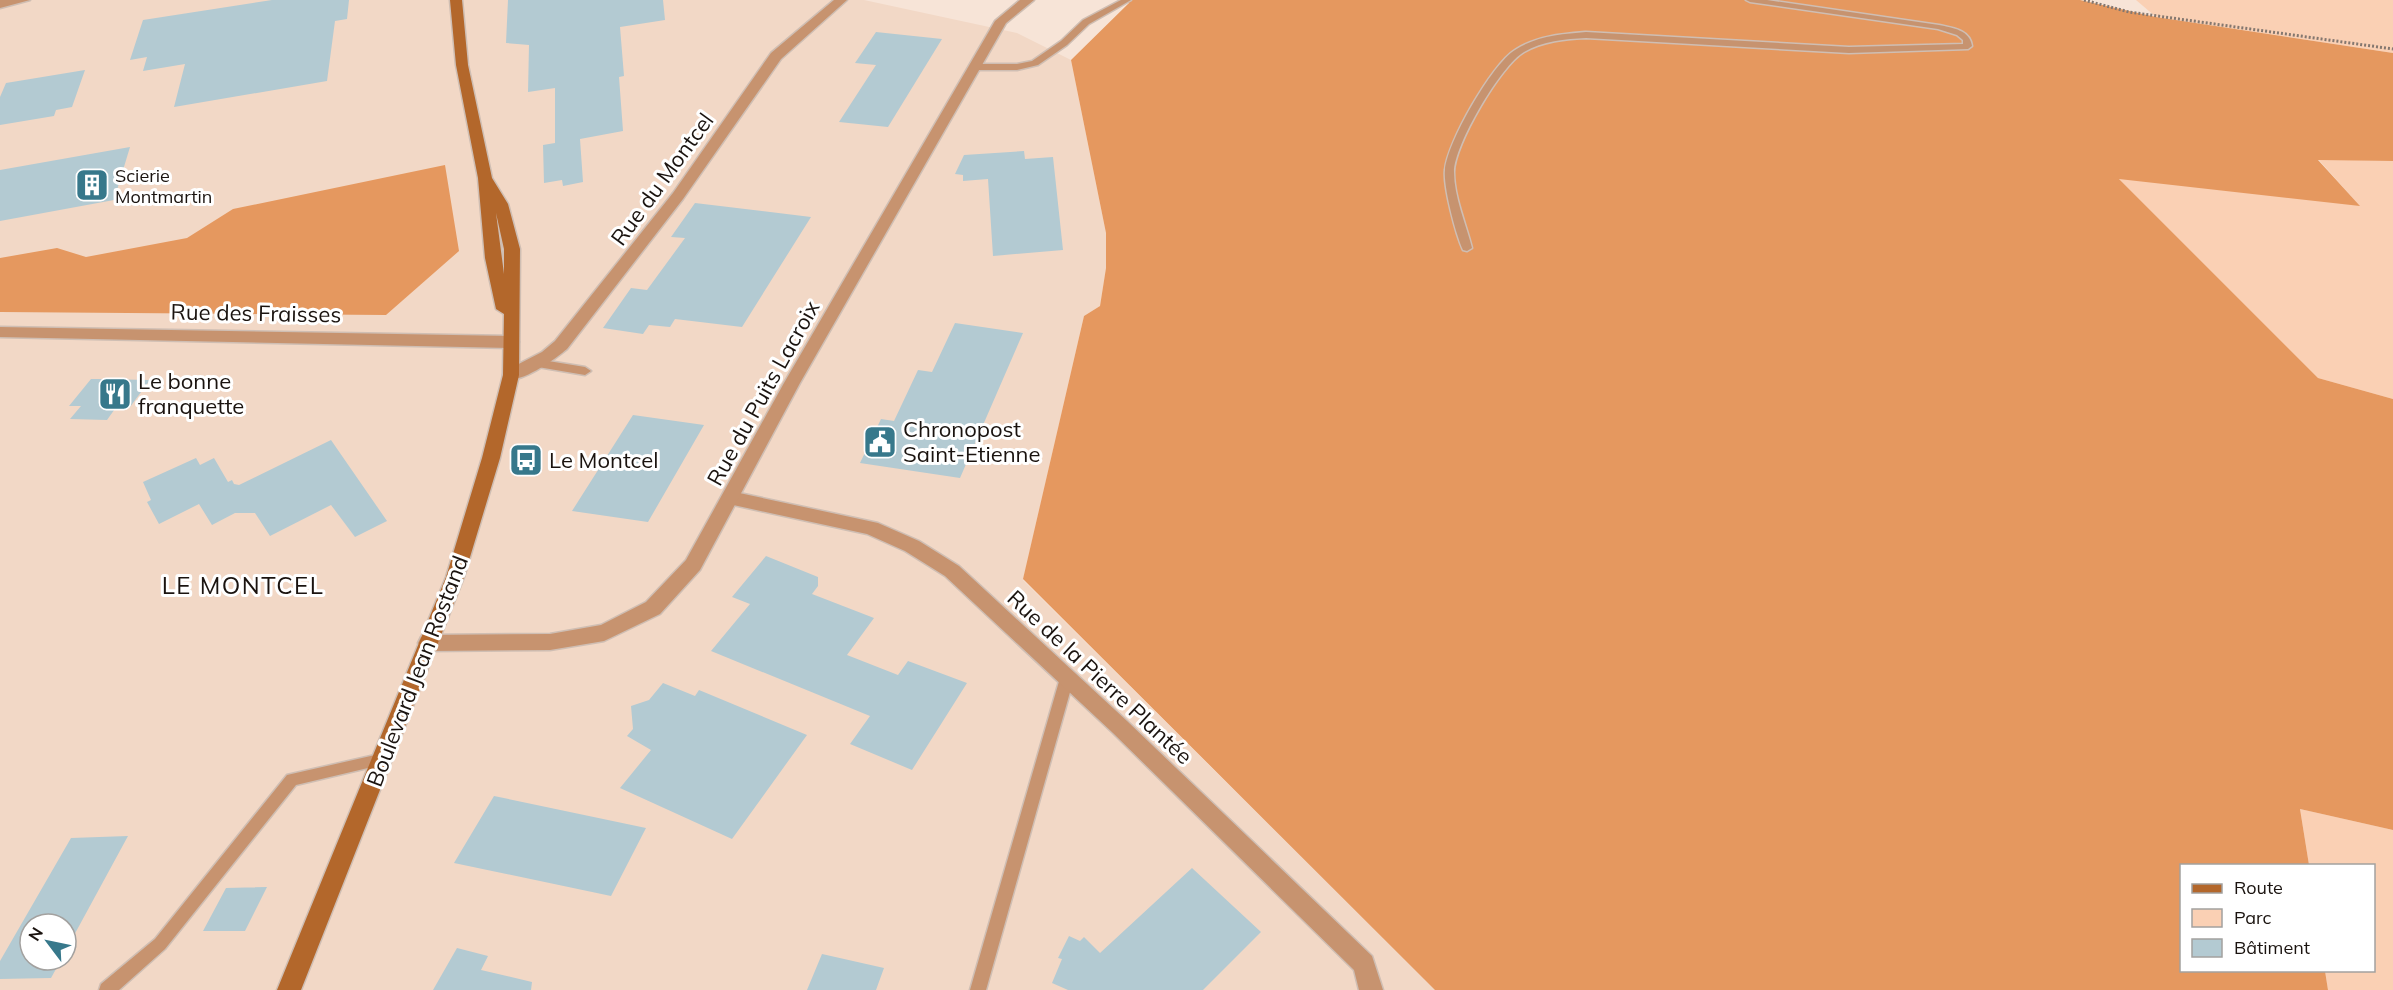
<svg xmlns="http://www.w3.org/2000/svg" width="2393" height="990" viewBox="0 0 2393 990" font-family="Mulish,sans-serif">
<style>
.built{fill:#f2d8c6;fill-rule:evenodd}
.green{fill:#fad0b4}
.forest{fill:#e5985f}
.building{fill:#b3cad2}
.lines{fill:none;stroke-linecap:round;stroke-linejoin:round}
.service-casing{stroke:#cfbeb3;stroke-width:3}
.minor-casing{stroke:#cfbeb3;stroke-width:3}
.tertiary-casing{stroke:#cfbeb3;stroke-width:3}
.secondary-casing{stroke:#cfbeb3;stroke-width:3}
.path{stroke:#84776f;stroke-width:3;stroke-dasharray:2 2;stroke-linecap:butt}
.service{fill:#c7936f;fill-rule:evenodd}
.minor{fill:#c7936f;fill-rule:evenodd}
.tertiary{fill:#c7936f;fill-rule:evenodd}
.secondary{fill:#b3672b;fill-rule:evenodd}
.labels{text-anchor:middle;dominant-baseline:central;stroke-width:6;stroke-linejoin:round;paint-order:stroke}
.far-poi-label{font-size:18px;fill:#1a130f;stroke:#fff;text-anchor:start}
.street-label{font-size:22px;fill:#1a130f;stroke:#fff}
.poi-label{font-size:22px;fill:#1a130f;stroke:#fff;text-anchor:start}
.neighbourhood-label{font-size:24px;letter-spacing:1.5px;fill:#1a130f;stroke:#fff}
</style>
<rect width="100%" height="100%" fill="#f7e4d7"/>
<path class="built" d="M0,0H864L1017,33L1071,60L1106,233V268L1100,306L1084,316L1023,580L1435,990H0ZM30,924H66V960H30Z"/>
<path class="green" d="M2136,0H2393V53L2156,17Z
M2318,159L2393,161V399L2318,378L2118,178L2359,205Z
M2300,809L2393,830V990H2328L2325,971L2374,970V866L2309,865Z"/>
<path class="forest" d="M1127,0H2080L2156,17L2393,53V161L2318,160L2360,206L2119,179L2318,378L2393,399V830L2300,809L2309,865L2182,866V970L2325,971L2328,990H1435L1023,579L1084,316L1100,306L1106,268V233L1071,60L1129,3Z
M445,165L459,251L386,315L0,312V258L57,248L86,257L187,238L233,209Z"/>
<path class="building" d="M272,0H349L347,19L335,21L327,81L174,107L185,64L143,71L147,57L130,60L143,20Z
M508,0H663L665,20L620,27L624,76L619,77L623,131L580,139L583,182L563,186L562,180L544,183L543,145L555,143V88L528,92L529,45L506,43Z
M876,32L942,39L888,127L839,122L876,65L855,63Z
M85,70L72,107L56,110L54,116L0,125V97L6,83Z
M130,147L114,200L0,221V170Z
M1024,151L1025,159L1053,157L1063,250L993,256L988,179L963,181V175L955,174L964,155Z
M695,203L811,217L742,327L675,319L670,327L649,325L643,334L603,328L631,288L647,290L685,238L671,237Z
M955,323L1023,333L960,478L860,463L881,419L894,421L918,370L932,372Z
M91,379H98L150,380L130,407L117,406L107,420L70,419L81,406H69Z
M633,415L704,425L648,522L572,511Z
M331,440L387,521L355,537L331,505L270,536L255,513H235L212,525L199,504L159,524L147,502L151,500L143,482L196,458L200,465L214,458L228,482L232,480L234,484L239,485Z
M766,556L818,577V586L812,594L874,618L847,655L898,675L908,661L967,683L912,770L850,744L870,716L711,651L750,604L732,597Z
M663,683L695,696L699,690L807,735L732,839L620,788L651,750L627,736L633,729L631,706L649,700Z
M494,796L646,828L611,896L454,863Z
M128,836L66,950V924H30V960H61L51,978L0,979V961L71,838Z
M1192,868L1261,932L1203,990H1068L1052,983L1062,959L1058,958L1069,936L1080,941L1084,937L1100,953Z
M267,887L245,931H203L226,888Z
M457,948L488,956L481,970L532,982L531,990H433Z
M822,954L884,968L876,990H807Z"/>
<g class="lines">
<g class="service-casing">
<path id="service" d="M1121,0H1131L1089,24L1067,45L1038,65L1017,70H975L971,67L975,64H1017L1032,61L1061,41L1083,20Z
M1746,0H1767L1939,25C1953,28 1970,30 1972,46L1968,49L1849,53L1586,38C1565,39 1543,41 1524,52C1501,65 1454,145 1454,172C1454,197 1466,224 1472,248L1467,251L1463,250C1456,235 1443,186 1445,170C1447,143 1492,64 1515,50C1536,36 1562,34 1586,32L1849,47L1963,44V40L1957,35L1938,29L1750,2Z
M536,359L585,367L591,371L585,375L532,366L531,363L532,360Z
M1067,672L1072,674L1074,678L986,990H970L1060,678L1062,674Z
M384,753L389,755L391,759L389,763L296,785L165,949L119,990H99L101,984L155,939L287,775Z"/>
</g>
<g class="minor-casing">
<path id="minor" d="M0,0H30L0,8Z
M834,0H847L781,59L683,199L567,349C555,359 521,384 505,379L503,375L505,371L542,352L555,341L673,193L771,53Z
M0,327L511,336L519,342L511,348L0,337Z
M730,491L878,523L919,541L959,566L1127,721L1372,956L1383,990H1359L1354,970L1113,733L945,576L905,551L867,534L724,503L721,498L724,493Z"/>
</g>
<g class="tertiary-casing">
<path id="tertiary" d="M1020,0H1034L1006,23L800,383L700,570L660,614L604,641L550,650L428,651L421,649L418,643L421,637L428,635L550,634L601,625L646,602L686,560L784,383L995,21Z"/>
</g>
<g class="secondary-casing">
<path id="secondary" d="M450,0H462L468,65L492,178L508,204L520,249L519,375L500,458L464,577L301,990H277L446,577L482,458L503,375L504,314L496,309L485,258L478,178L456,65ZM496,213L504,249V274Z"/>
</g>
<path class="path" d="M2084,0L2129,12L2393,49"/>
<use href="#service" class="service"/>
<use href="#minor" class="minor"/>
<use href="#tertiary" class="tertiary"/>
<use href="#secondary" class="secondary"/>
</g>
<defs>
<g id="building-square" transform="scale(1.725)"><rect x="-9" y="-9" width="18" height="18" rx="4" fill="#37788b" stroke="#fff"/><path d="M-4-6H4V6H1V3H-1V6H-4ZM-2.5-4.3h1.7v1.8h-1.7ZM.8-4.3h1.7v1.8H.8ZM-2.5-1h1.7V.8h-1.7ZM.8-1h1.7V.8H.8Z" fill="#fff"/></g>
<g id="restaurant-square" transform="scale(1.725)"><rect x="-9" y="-9" width="18" height="18" rx="4" fill="#37788b" stroke="#fff"/><path d="M-5-6h1v4h1v-4h1v4h1v-4h1v5L-1.5 .5V6h-2V.5L-5-1ZM5-6V6H3V1.5H1.5Q1.5-4 5-6Z" fill="#fff"/></g>
<g id="civic-square" transform="scale(1.725)"><rect x="-9" y="-9" width="18" height="18" rx="4" fill="#37788b" stroke="#fff"/><path d="M-.6-6.5H3V-4.5H.6V-3L4-1V1h2V6H-6V1h2V-1L-.6-3ZM-1.2 2.5V6h2.4V2.5Z" fill="#fff"/></g>
<g id="bus-square" transform="scale(1.725)"><rect x="-9" y="-9" width="18" height="18" rx="4" fill="#37788b" stroke="#fff"/><path d="M-5-6H5V4H4V6H2V4H-2V6H-4V4H-5ZM-3.5-4V0h7V-4ZM-3.5 1.2v1.5H-2V1.2ZM2 1.2v1.5H3.5V1.2Z" fill="#fff"/></g>
</defs>
<g fill-rule="evenodd">
<use href="#building-square" x="92" y="185"/>
<use href="#restaurant-square" x="115" y="394"/>
<use href="#civic-square" x="880" y="442"/>
<use href="#bus-square" x="526" y="460"/>
</g>
<g class="labels">
<g class="far-poi-label">
<text x="115" y="175">Scierie<tspan x="115" dy="21">Montmartin</tspan></text>
</g>
<g class="street-label">
<text transform="translate(662 179) rotate(-54)">Rue du Montcel</text>
<text transform="translate(256 313) rotate(1)">Rue des Fraisses</text>
<text transform="translate(763 393) rotate(-61)">Rue du Puits Lacroix</text>
<text transform="translate(417 671) rotate(-69)">Boulevard Jean Rostand</text>
<text transform="translate(1100 677) rotate(43)">Rue de la Pierre Plantée</text>
</g>
<g class="poi-label">
<text x="138" y="381">Le bonne<tspan x="138" dy="25">franquette</tspan></text>
<text x="903" y="429">Chronopost<tspan x="903" dy="25">Saint-Etienne</tspan></text>
<text x="549" y="460">Le Montcel</text>
</g>
<g class="neighbourhood-label">
<text x="243" y="585">LE MONTCEL</text>
</g>
</g>
<rect x="2180" y="864" width="195" height="108" fill="#ffffff" stroke="#a3a19f" stroke-width="1.5"/>
<rect x="2192" y="884" width="30" height="9" fill="#b3672b" stroke="#a3a19f" stroke-width="1.5"/>
<text x="2234" y="894" font-size="18" fill="#1a130f">Route</text>
<rect x="2192" y="909" width="30" height="18" fill="#fad0b4" stroke="#a3a19f" stroke-width="1.5"/>
<text x="2234" y="924" font-size="18" fill="#1a130f">Parc</text>
<rect x="2192" y="939" width="30" height="18" fill="#b3cad2" stroke="#a3a19f" stroke-width="1.5"/>
<text x="2234" y="954" font-size="18" fill="#1a130f">Bâtiment</text>
<g transform="translate(48 942) rotate(302)"><circle r="28" fill="#ffffff" stroke="#a3a19f" stroke-width="1.5"/>
<path d="M0-4.5L10 22L0 15L-10 22Z" fill="#37788b"/>
<text y="-9" font-size="16" font-weight="bold" text-anchor="middle" fill="#1a130f">N</text>
</g>
</svg>
